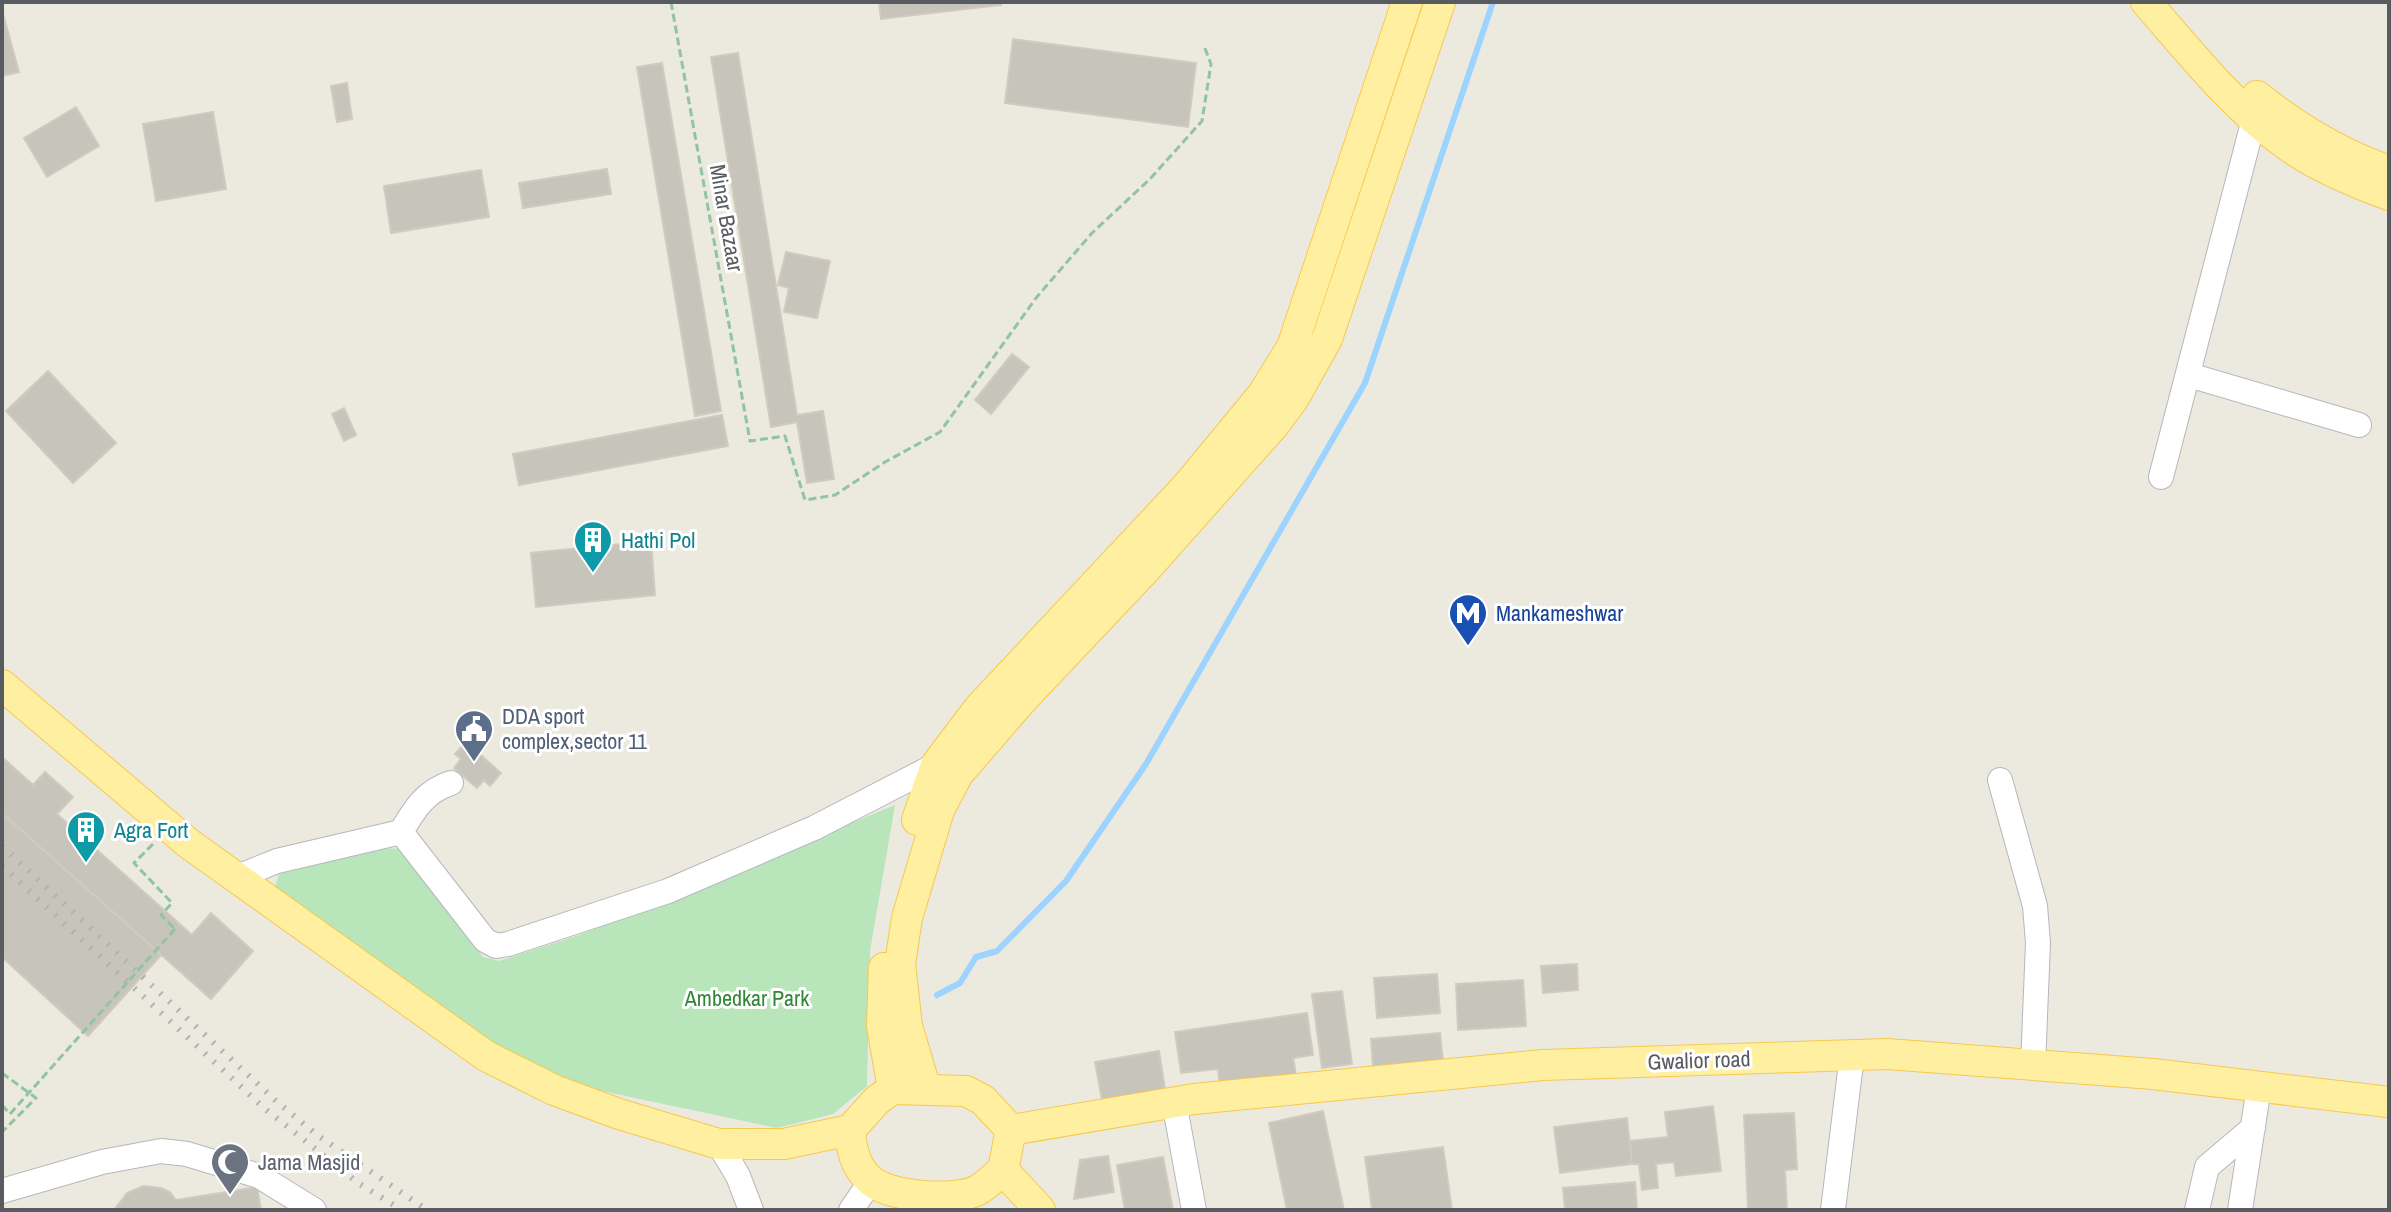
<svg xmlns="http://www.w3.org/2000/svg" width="2391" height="1212" viewBox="0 0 2391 1212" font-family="'Archivo Narrow',sans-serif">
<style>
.green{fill:#b9e5ba}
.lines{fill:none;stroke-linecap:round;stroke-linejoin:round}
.stream{stroke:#9cd3ff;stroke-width:6}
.building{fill:#c7c4bc;stroke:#d1cbbd;stroke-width:2}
.minor-casing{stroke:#b5b7bd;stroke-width:26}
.major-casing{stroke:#f7c84d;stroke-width:32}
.path{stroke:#91c4a0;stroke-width:3;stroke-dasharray:8 4;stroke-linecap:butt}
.minor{stroke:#fff;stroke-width:24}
.major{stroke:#fff0a1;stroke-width:30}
.rail{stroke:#b1b2b2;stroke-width:6;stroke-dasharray:2 10;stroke-linecap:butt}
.path-bridge{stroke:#91c4a0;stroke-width:3;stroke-dasharray:8 4;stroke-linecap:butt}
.labels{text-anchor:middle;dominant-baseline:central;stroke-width:6;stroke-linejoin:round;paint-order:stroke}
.street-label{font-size:22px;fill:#585c61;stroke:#fff}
.culture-label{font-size:22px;fill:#0d838f;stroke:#fff;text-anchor:start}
.transit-label{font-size:22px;fill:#164399;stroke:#fff;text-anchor:start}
.service-label{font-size:22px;fill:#4e5e75;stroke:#fff;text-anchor:start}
.park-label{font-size:22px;fill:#318736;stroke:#fff}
.worship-label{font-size:22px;fill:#5b616d;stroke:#fff;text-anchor:start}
</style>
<rect width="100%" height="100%" fill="#ece9df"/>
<path class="green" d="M895,805L870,951L867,1086L833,1114L777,1128L588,1088L521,1064L275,887L279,874L383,848L405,849L483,957L499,961L579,935Z"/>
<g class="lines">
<path class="stream" d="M937,995L960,983L976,957L997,951L1066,881L1146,764L1365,383L1493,2"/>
</g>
<path class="building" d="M879,2H1000L1001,5L881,19Z
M2,10L19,72L2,76Z
M1013,39L1196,63L1188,127L1005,103Z
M738,53L797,415L823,411L834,479L807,483L797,422L771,427L711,57Z
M662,63L721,411L695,416L637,67Z
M347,83L352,119L337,122L331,86Z
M76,107L99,146L47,177L24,138Z
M213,112L226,189L156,201L143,124Z
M607,169L611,194L523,208L519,183Z
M481,170L489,217L391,233L384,186Z
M786,252L830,261L817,318L784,312L789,288L778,285Z
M1012,354L1029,367L991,414L975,400Z
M48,371L116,443L73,483L6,411Z
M344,408L356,435L344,441L332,414Z
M722,415L728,446L519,485L513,454Z
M651,541L655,595L536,607L531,553Z
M466,742L501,773L490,786L484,780L477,788L454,768L461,759L455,754Z
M2,757L33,785L45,772L73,797L57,814L192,935L211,913L253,951L211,999L2,813Z
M2,813L161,955L88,1036L2,957Z
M1577,964L1578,990L1543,993L1541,966Z
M1437,974L1440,1013L1377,1018L1374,978Z
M1523,980L1526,1026L1458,1030L1456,984Z
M1342,991L1352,1064L1322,1068L1312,994Z
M1307,1013L1313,1055L1293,1058L1296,1075L1220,1086L1218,1069L1181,1073L1175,1032Z
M1440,1033L1443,1061L1373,1066L1371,1039Z
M1159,1051L1165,1089L1102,1100L1095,1062Z
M1713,1106L1721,1171L1676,1176L1674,1162L1656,1164L1658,1188L1642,1190L1639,1164H1632L1630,1141L1668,1137L1665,1112Z
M1323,1111L1344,1210H1287L1269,1123Z
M1794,1113L1797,1169L1785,1170L1787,1210H1748L1744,1115Z
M1627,1118L1632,1164L1560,1173L1554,1127Z
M1443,1147L1452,1210H1372L1365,1157Z
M1108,1156L1114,1192L1074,1199L1080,1160Z
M1163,1157L1173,1210H1125L1117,1165Z
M1635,1182L1637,1210H1565L1563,1188Z
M143,1186L161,1188L170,1192L176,1200L257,1187L261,1210H114L127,1193Z"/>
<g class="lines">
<g class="minor-casing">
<path id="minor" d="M2189,375L2359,425
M2161,477L2254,119
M2000,780L2035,906L2038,943L2033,1065
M451,783C425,791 414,810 401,832L485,940L496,946L508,944L668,891L814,828L936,765
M235,878L277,861L401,832
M1174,1102L1194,1210
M719,1144L738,1176L751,1210
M2,1191L102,1162L161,1151L187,1154L259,1176L314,1210
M851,1210L871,1181
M1833,1210L1852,1055
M2197,1210L2207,1167L2253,1128
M2240,1210L2259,1087"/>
</g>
<g class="major-casing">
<path id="major" d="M2146,2C2189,51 2231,105 2284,143C2312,164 2356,183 2389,195
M2257,96C2298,129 2340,154 2389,171
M2,685L188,843L486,1056L554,1090L619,1114L719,1144H784L850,1130
M917,820L936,765L979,708L1187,486L1263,394L1292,347L1407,2
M884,968L882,1026L893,1089
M893,1089L966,1091L983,1100L1011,1130L1003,1170C995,1176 987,1185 978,1190C957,1202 888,1197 870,1180C855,1167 851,1149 850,1130L877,1100Z
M926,1090L907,1026L900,964L907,918L939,810L958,774L1022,700L1145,570L1274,425L1294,398L1327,339L1440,2
M1011,1130L1194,1099L1543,1065L1887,1054L2153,1074L2389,1102
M1003,1170L1040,1210"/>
</g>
<path class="path" d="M671,2L750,441L785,436L805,500L835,495L885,462L940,432L1036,298L1092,233L1150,179L1202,121L1211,64L1204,46
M153,844L134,863L172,903L161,915L175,929
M2,1073L36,1098L2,1132
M2,1105L10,1114"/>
<use href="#minor" class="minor"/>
<use href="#major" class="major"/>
<path class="rail" d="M2,846L275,1100L317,1135L427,1210
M2,866L264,1108L358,1183L402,1210"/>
<path class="path-bridge" d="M10,1114L175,929"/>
</g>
<defs>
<g id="building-pin" transform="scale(2)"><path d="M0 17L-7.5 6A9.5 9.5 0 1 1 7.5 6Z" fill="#0f9aa8" stroke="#fff"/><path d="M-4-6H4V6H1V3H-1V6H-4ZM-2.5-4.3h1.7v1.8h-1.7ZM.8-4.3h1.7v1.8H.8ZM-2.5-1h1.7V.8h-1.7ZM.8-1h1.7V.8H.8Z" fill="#fff"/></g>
<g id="metro-pin" transform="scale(2)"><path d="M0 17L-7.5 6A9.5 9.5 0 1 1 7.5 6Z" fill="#1a4fb4" stroke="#fff"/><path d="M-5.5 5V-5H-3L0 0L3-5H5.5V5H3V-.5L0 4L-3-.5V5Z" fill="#fff"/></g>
<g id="civic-pin" transform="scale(2)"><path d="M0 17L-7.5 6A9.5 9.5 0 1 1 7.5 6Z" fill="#5c6f8a" stroke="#fff"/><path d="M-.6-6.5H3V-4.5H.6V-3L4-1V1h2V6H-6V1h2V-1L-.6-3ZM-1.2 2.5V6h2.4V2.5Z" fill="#fff"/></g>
<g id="mosque-pin" transform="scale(2)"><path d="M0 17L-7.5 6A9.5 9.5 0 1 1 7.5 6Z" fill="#6b7280" stroke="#fff"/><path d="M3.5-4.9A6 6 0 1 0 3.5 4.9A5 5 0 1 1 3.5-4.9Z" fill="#fff"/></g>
</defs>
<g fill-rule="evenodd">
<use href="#building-pin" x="593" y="540"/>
<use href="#metro-pin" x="1468" y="613"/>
<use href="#civic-pin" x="474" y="729"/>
<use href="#building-pin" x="86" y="830"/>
<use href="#mosque-pin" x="230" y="1162"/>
</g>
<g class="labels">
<g class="street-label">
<text transform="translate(727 218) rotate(80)">Minar Bazaar</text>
<text transform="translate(1699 1060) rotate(-2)">Gwalior road</text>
</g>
<g class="culture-label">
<text x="621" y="540">Hathi Pol</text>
<text x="114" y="830">Agra Fort</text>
</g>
<g class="transit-label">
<text x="1496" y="613">Mankameshwar</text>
</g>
<g class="service-label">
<text x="502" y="716">DDA sport<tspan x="502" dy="25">complex,sector 11</tspan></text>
</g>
<g class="park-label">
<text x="747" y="998">Ambedkar Park</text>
</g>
<g class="worship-label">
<text x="258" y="1162">Jama Masjid</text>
</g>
</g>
<rect width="2391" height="1212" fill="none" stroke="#585c61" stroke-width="8"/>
</svg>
